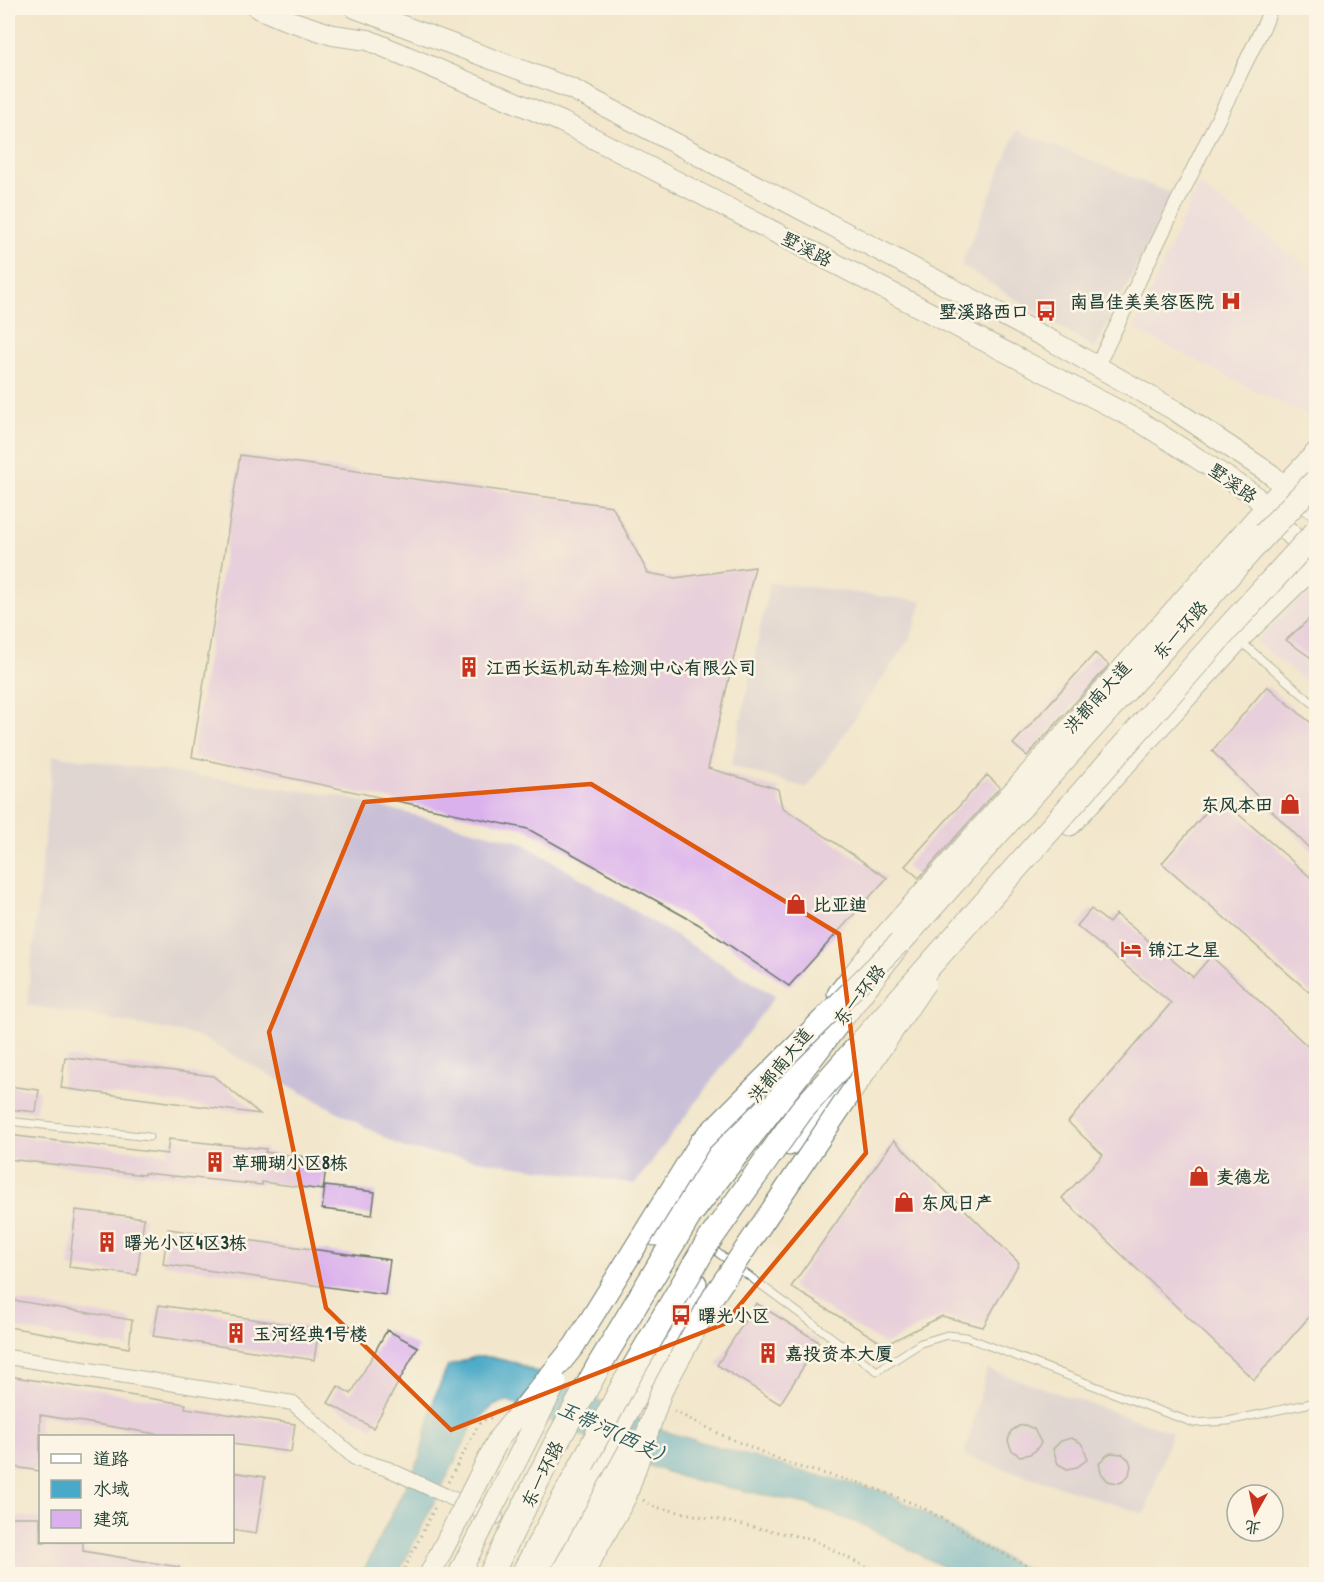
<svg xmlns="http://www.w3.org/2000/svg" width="1324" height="1582" viewBox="0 0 1324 1582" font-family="'Patrick Hand','LXGW WenKai TC',sans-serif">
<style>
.built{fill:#e8d2ee}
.industrial{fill:#c9bfd7}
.water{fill:#49a9c8;stroke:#34737e;stroke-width:1.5}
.building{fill:#dab1ed}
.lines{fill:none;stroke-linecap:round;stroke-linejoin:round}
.lane-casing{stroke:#697869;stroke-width:9}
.street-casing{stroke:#697869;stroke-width:16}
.secondary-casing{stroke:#697869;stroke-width:22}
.primary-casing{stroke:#697869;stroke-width:23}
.highway-casing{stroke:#697869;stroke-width:26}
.path{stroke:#697869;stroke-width:3;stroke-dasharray:1.5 4.5;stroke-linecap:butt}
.lane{stroke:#fff;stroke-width:7}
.street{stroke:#fff;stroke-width:14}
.secondary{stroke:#fff;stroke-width:20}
.primary{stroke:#fff;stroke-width:21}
.highway{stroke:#fff;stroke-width:24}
.street-bridge-casing{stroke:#697869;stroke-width:16;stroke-linecap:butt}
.primary-bridge-casing{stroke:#697869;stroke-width:23;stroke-linecap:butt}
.highway-bridge-casing{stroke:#697869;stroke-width:26;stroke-linecap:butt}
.street-bridge{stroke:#fff;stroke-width:14}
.primary-bridge{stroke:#fff;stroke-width:21}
.highway-bridge{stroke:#fff;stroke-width:24}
.marked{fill:none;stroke:#de580e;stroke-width:4.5;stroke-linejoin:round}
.labels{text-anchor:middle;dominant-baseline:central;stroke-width:5;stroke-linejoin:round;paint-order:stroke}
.street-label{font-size:18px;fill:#1f3d34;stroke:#fcf5e5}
.poi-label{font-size:18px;font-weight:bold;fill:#1f3d34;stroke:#fcf5e5;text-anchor:start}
.water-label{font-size:20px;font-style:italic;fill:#2c5d60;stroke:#fcf5e5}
</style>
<rect width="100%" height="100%" fill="#fcf5e5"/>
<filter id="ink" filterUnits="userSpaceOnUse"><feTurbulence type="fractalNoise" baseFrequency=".0167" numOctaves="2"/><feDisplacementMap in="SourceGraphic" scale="12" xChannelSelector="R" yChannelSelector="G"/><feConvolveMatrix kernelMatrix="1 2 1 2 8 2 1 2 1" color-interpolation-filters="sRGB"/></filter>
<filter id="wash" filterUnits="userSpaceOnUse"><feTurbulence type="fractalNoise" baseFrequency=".008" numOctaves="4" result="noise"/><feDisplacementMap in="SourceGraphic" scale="24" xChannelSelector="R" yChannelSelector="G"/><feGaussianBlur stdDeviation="1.35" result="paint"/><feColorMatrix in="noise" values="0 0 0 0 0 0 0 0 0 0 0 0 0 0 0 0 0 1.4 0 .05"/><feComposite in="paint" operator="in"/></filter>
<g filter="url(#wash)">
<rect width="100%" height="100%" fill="#f2e7cc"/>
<path class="built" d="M1198,184L1316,273V410L1310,418L1134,329Z
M1316,582V689L1256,642Z"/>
<path class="industrial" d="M1017,130L1173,194L1095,349L961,265Z
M770,582L922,601L912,635L807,788L731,766Z
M53,755L339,796L521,842L775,996L635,1184L406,1149L196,1035L27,1005Z
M987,1369L1172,1432L1145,1514L964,1456Z"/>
<path class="water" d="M475,1357H490L516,1363L670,1433L804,1472L881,1491L923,1512L977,1544L1035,1574H957L865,1526L807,1504L684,1478L636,1461L508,1401L493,1406L473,1425L398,1574H362L420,1457L435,1396L448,1366Z"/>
<g id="blocks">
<path class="building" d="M240,455L612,506L648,573L675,578L755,567L708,768L778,789L782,807L887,878L789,986L698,924L528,829L192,757Z
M1317,612V662L1286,640Z
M1095,653L1109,665L1027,756L1013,744Z
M1267,686L1317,728V856L1212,751Z
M987,775L1000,787L919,878L905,866Z
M1219,797L1317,883V999L1162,863Z
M1091,909L1109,923L1116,914L1193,977L1211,956L1317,1055V1308L1254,1380L1062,1198L1103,1155L1068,1122L1171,1003L1077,926Z
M65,1057L213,1076L260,1114L61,1088Z
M8,1086L39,1090L36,1112L8,1109Z
M8,1135L167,1154L169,1139L266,1149L265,1152L327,1160L323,1190L262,1182V1185L144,1173V1175L8,1159Z
M894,1140L1019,1263L983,1327L942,1316L885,1345L791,1287Z
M325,1186L375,1192L372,1215L322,1209Z
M76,1210L144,1218L137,1275L69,1267Z
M168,1229L390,1260L385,1295L163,1264Z
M12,1300L132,1320L129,1348L8,1327Z
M756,1303L819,1342L780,1404L717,1365Z
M159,1305L319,1329L314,1360L153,1336Z
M387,1330L418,1347L373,1428L328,1403L338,1386L351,1394Z
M8,1376L186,1404L185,1408L295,1424L291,1452L232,1444V1437H175L40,1415V1471L8,1466Z
M1025,1425L1034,1429L1041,1443L1035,1451L1030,1454L1020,1456L1012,1451L1008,1441L1011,1431L1019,1426Z
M1071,1438L1080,1442L1083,1446L1088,1459L1077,1467L1067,1469L1058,1464L1053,1449L1061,1441Z
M1111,1453L1122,1454L1129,1460L1131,1465L1129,1475L1122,1482L1118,1483L1108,1481L1101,1473L1099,1463L1107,1455Z
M232,1472L265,1477L256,1534L232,1530Z
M8,1517H40V1542H83V1551L179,1567L178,1575H8Z"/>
</g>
</g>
<g filter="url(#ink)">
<use href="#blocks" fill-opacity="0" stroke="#697869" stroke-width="1.5"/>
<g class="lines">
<g class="lane-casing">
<path id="lane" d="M1240,641L1316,706
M8,1121L149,1137
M714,1250L877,1371L921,1343L947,1335L966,1337L1155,1409L1194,1423L1228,1421L1316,1402"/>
</g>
<g class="street-casing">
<path id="street" d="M1097,366L1266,21L1270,8
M8,1357L293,1403L356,1459L388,1469
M444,1495L496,1517"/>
</g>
<g class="secondary-casing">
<path id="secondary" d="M258,8L284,19L333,35L368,40L562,122L1139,421L1253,494L1312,557
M355,8L572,89L1052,341L1176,411L1272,475L1284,487L1316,511"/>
</g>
<g class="primary-casing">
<path id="primary" d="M1070,825L1238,640L1316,564
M838,994L876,946L1284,487L1316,453
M789,1145L836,1088
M655,1235C684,1189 716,1144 751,1102
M542,1574L696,1283"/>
</g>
<g class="highway-casing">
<path id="highway" d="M554,1447L598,1367L689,1216L899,943L1265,534
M523,1574L582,1465"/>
</g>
<path class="path" d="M674,1411L722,1435L795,1466L860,1483L922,1507L988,1546L1044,1574
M448,1482L479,1424L486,1419L494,1417
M643,1500L655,1507L812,1539L879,1574
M402,1574L435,1507"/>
<use href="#lane" class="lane"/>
<use href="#street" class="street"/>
<use href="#secondary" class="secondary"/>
<use href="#primary" class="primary"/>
<use href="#highway" class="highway"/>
<g class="street-bridge-casing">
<path id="street-bridge" d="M388,1469L444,1495"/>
</g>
<g class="primary-bridge-casing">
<path id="primary-bridge" d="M430,1574L499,1438L574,1346L701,1141L899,943
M459,1574L556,1382
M561,1574L634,1441
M583,1574L626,1496L661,1392L714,1295L925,983"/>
</g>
<g class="highway-bridge-casing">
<path id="highway-bridge" d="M1265,534L1316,481
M582,1465L623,1386L706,1245L801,1111L1221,636L1316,532
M491,1574L554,1447"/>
</g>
<use href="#street-bridge" class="street-bridge"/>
<use href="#primary-bridge" class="primary-bridge"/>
<use href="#highway-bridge" class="highway-bridge"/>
</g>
</g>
<path d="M0 0H1324V1582H0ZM591,784L839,934L866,1153L724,1324L451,1430L326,1308L269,1032L364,802Z" fill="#f2e7cc" fill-opacity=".55" fill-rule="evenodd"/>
<path class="marked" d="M591,784L839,934L866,1153L724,1324L451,1430L326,1308L269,1032L364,802Z"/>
<defs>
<g id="hospital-bare" transform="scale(1.62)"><path d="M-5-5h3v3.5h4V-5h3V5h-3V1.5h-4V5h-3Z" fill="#c8321e" stroke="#fcf5e5" stroke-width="2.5" paint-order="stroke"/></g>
<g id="bus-bare" transform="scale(1.62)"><path d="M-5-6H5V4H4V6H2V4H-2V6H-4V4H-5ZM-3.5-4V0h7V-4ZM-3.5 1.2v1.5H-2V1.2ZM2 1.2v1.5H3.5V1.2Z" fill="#c8321e" stroke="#fcf5e5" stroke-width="2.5" paint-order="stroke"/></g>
<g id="building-bare" transform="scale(1.62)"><path d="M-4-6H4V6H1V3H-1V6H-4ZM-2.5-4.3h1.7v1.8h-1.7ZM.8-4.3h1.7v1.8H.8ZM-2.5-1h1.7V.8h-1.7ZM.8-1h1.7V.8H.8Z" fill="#c8321e" stroke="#fcf5e5" stroke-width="2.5" paint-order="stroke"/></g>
<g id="shop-bare" transform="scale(1.62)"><path d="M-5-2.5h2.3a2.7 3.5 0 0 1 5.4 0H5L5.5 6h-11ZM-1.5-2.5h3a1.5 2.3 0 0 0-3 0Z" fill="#c8321e" stroke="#fcf5e5" stroke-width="2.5" paint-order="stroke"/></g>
<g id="hotel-bare" transform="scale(1.62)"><path d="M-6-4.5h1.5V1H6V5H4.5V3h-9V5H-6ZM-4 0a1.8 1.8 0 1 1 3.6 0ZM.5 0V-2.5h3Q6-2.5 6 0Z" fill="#c8321e" stroke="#fcf5e5" stroke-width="2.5" paint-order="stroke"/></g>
</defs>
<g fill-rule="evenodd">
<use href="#hospital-bare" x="1231" y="301"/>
<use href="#bus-bare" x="1046" y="311"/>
<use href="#building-bare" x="469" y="667"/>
<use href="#shop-bare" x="1290" y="804"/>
<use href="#shop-bare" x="796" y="904"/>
<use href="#hotel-bare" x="1131" y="949"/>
<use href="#building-bare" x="215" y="1162"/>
<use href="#shop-bare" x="1199" y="1176"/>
<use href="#shop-bare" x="904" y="1202"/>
<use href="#building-bare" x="107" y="1242"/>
<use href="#bus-bare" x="681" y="1315"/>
<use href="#building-bare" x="236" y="1333"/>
<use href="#building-bare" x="768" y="1353"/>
</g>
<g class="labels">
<g class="street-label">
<text transform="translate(807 249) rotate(27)">墅溪路</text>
<text transform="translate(1233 483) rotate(35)">墅溪路</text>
<text transform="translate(1180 630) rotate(-48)">东一环路</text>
<text transform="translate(1097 697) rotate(-48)">洪都南大道</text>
<text transform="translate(859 995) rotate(-52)">东一环路</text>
<text transform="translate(780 1065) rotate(-51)">洪都南大道</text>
<text transform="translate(542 1474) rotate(-64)">东一环路</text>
</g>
<g class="poi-label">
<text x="1214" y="301" text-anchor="end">南昌佳美美容医院</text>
<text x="1029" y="311" text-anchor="end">墅溪路西口</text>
<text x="486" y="667">江西长运机动车检测中心有限公司</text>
<text x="1273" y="804" text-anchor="end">东风本田</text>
<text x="813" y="904">比亚迪</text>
<text x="1148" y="949">锦江之星</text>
<text x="232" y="1162">草珊瑚小区8栋</text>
<text x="1216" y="1176">麦德龙</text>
<text x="921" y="1202">东风日产</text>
<text x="124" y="1242">曙光小区4区3栋</text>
<text x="698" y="1315">曙光小区</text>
<text x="253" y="1333">玉河经典1号楼</text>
<text x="785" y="1353">嘉投资本大厦</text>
</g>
<g class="water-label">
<text transform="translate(611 1430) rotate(25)">玉带河(西支)</text>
</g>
</g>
<rect width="1324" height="1582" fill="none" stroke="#fcf5e5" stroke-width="30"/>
<rect x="39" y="1435" width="195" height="108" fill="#fcf5e5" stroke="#a4ab9e" stroke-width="1.5"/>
<rect x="51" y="1454" width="30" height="9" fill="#ffffff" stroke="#a4ab9e" stroke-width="1.5"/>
<text x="93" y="1465" font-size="18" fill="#1f3d34">道路</text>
<rect x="51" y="1480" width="30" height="18" fill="#49a9c8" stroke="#a4ab9e" stroke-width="1.5"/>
<text x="93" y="1495" font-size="18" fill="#1f3d34">水域</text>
<rect x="51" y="1510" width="30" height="18" fill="#dab1ed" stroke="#a4ab9e" stroke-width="1.5"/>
<text x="93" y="1525" font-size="18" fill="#1f3d34">建筑</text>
<g transform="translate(1255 1513) rotate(189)"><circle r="28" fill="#fcf5e5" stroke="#a4ab9e" stroke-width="1.5"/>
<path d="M0-4.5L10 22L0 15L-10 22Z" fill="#c8321e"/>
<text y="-9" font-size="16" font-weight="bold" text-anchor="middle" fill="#1f3d34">北</text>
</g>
</svg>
